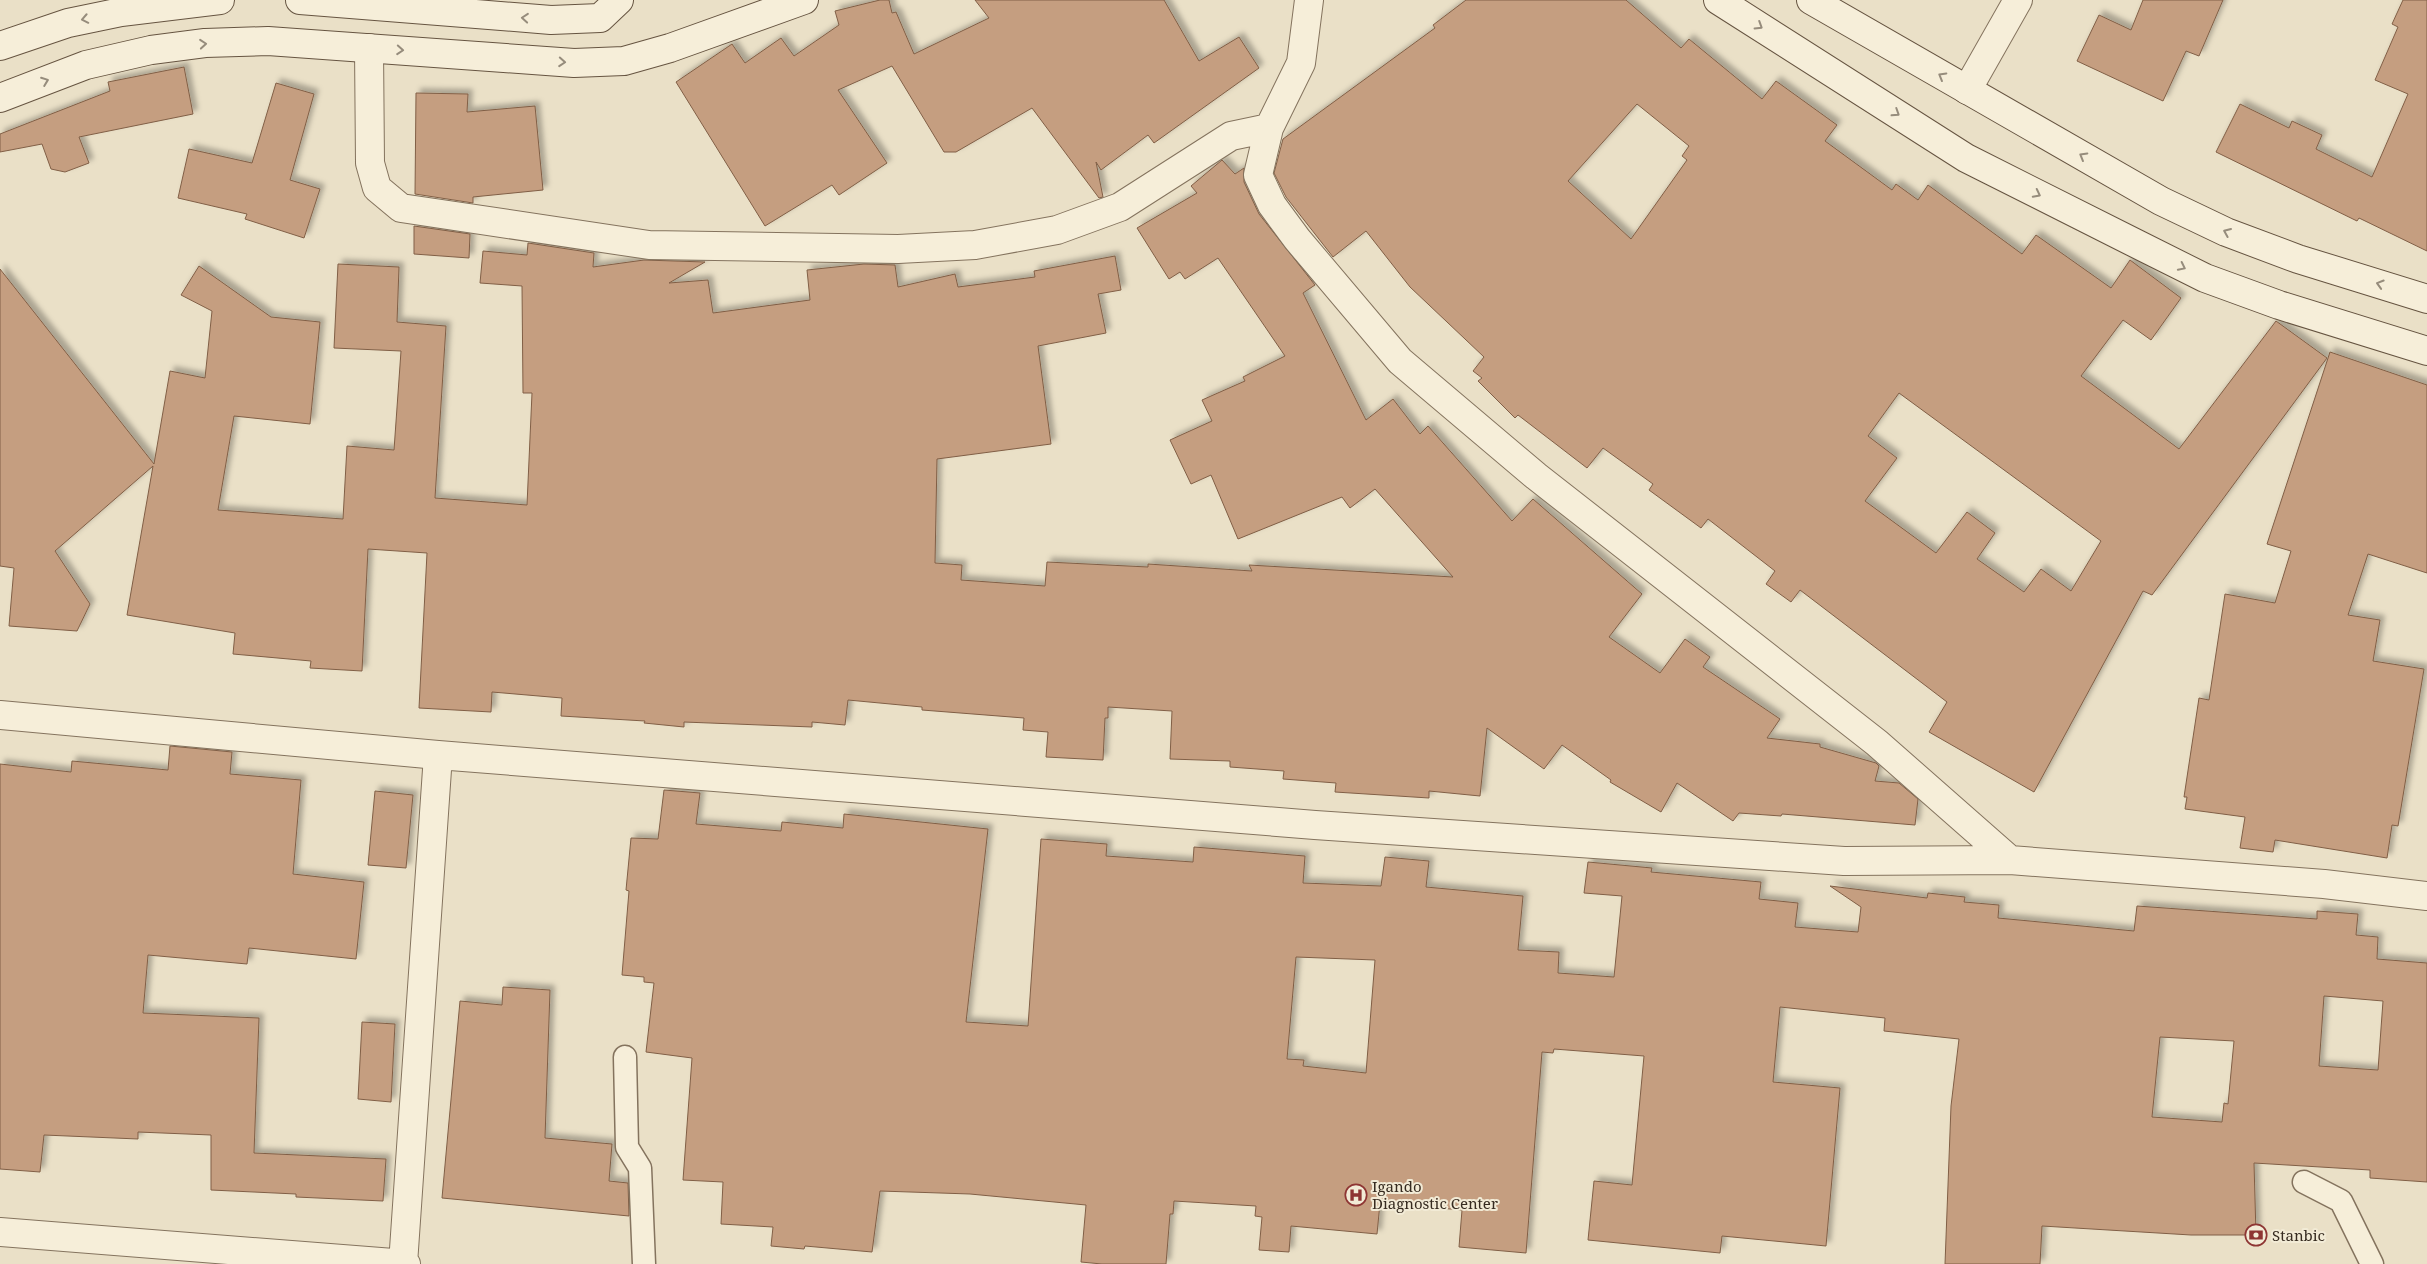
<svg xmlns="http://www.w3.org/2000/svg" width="2427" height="1264" viewBox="0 0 2427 1264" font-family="'Noto Serif',serif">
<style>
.building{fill:#c59e80;stroke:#815f46;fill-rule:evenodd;filter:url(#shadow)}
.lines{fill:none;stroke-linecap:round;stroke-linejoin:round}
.lane-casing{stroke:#84735e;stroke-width:25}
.street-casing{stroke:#84735e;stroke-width:30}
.secondary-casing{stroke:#665441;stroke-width:30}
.lane{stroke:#f6eed9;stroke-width:22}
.street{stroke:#f6eed9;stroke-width:28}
.secondary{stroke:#f6eed9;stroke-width:28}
.oneway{stroke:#968c7c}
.labels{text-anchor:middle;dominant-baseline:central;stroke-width:4;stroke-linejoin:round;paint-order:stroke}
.poi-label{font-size:15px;fill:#362b20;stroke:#f2ebd6;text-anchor:start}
</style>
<defs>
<filter id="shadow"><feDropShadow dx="4.5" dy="-4.5" stdDeviation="2.5" flood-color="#0004"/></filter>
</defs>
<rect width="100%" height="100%" fill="#eae0c7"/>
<path class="building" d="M880,0H889L892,13L896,12L914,54L989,18L975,0H1164L1199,61L1239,37L1259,68L1154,143L1148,135L1101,170L1096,162L1103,197L1099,198L1032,108L956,152H944L892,66L838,90L887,163L839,195L832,185L765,226L676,82L732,44L745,63L781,38L794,56L839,25L835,11Z
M1466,0H1626L1681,48L1689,39L1762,99L1776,81L1837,125L1825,141L1892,190L1896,184L1918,200L1928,185L2022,254L2036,235L2111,288L2130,260L2181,298L2151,340L2123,320L2081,376L2179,449L2276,321L2327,358L2152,595L2143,591L2034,792L1929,732L1947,702L1800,590L1791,602L1766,584L1775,571L1708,519L1701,528L1649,490L1653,484L1603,448L1587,468L1518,415L1515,418L1478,381L1482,378L1473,371L1484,357L1410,287L1366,231L1333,257L1286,197L1274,173L1283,139L1435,28L1433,25ZM1637,104L1689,146L1682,156L1687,160L1631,239L1568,181ZM1899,393L2101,541L2071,591L2041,569L2024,592L1977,559L1995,533L1967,512L1936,553L1865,501L1897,458L1868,436Z
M2143,0H2223L2199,56L2186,51L2163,101L2077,61L2099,15L2131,30Z
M2403,0H2427V251L2359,218L2357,221L2216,152L2240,104L2289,128L2292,121L2322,135L2316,149L2372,177L2408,94L2375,80L2398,27L2392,24Z
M184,67L193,114L79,137L89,163L65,172L51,169L42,144L0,152V134L110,91L108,82Z
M276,83L314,94L290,180L320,189L304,238L245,219L247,214L178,198L189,149L252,163Z
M416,93L468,94L467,112L535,106L543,190L473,197V203L415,194Z
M1222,160L1235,174L1244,168V182L1259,214L1315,285L1303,293L1366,420L1393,399L1420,434L1428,426L1512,521L1533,499L1642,594L1609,637L1660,673L1685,639L1710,657L1703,667L1780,719L1767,738L1820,744V747L1876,763L1879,766L1875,781L1899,783L1918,799L1915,825L1782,814L1781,816L1739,813L1733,821L1677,783L1661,812L1610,782L1611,780L1562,745L1544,769L1487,728L1480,796L1429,791V798L1335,792L1336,783L1283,779L1284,771L1230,767V761L1170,759L1172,711L1108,707V718H1105L1103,760L1046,757L1048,732L1023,730L1024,718L922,710V707L848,700L845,725L812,722V727L684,722V727L644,723L645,721L561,716L562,698L492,692L491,712L419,708L427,553L368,549L362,671L310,668L311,661L233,654L235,633L127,615L153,466L55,551L90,604L77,631L9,626L14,568L0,566V269L154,464L170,371L205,378L212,311L181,295L199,266L271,317L320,322L310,424L234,416L218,510L343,519L347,446L394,450L401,351L334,348L338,264L399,267L397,322L446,326L435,498L527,505L532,393H523L522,286L480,283L483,251L527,255L528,243L594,253L593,267L644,260L705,262L669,283L708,280L713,313L810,300L807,270L864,264L895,265L898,287L955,274L958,287L1035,277L1034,271L1115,256L1121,290L1098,294L1106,333L1038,346L1051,444L937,459L935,563L962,565L961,580L1045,586L1047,562L1148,567V564L1252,571L1249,565L1453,577L1375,489L1350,508L1342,497L1238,539L1211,475L1191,484L1170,440L1212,421L1202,400L1245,381L1243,377L1285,356L1218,258L1185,279L1180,272L1169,279L1137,228L1197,193L1191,186Z
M414,226L470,234L469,258L414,254Z
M2330,352L2427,385V573L2368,554L2348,615L2380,620L2373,661L2424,669L2398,826L2392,825L2387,858L2275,840L2273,852L2240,848L2245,817L2185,809L2187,797H2184L2199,698L2209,700L2225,594L2275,603L2291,551L2267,544Z
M170,746L232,752L230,774L301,780L293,874L364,882L356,959L249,948L247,964L148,955L143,1013L259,1018L254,1153L386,1159L383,1201L296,1197V1194L211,1190V1135L138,1132V1139L44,1135L40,1172L0,1169V764L71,772L72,761L168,770Z
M664,790L700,793L696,824L781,831L782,822L843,828L844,814L988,829L966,1022L1028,1026L1041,839L1107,844L1106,856L1193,862L1194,847L1305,856L1303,883L1381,886L1385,857L1429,861L1426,887L1523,896L1518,950L1559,952L1558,973L1614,977L1622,896L1584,893L1588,862L1652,868L1651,872L1761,882L1759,899L1798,903L1795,927L1858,932L1861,907L1830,886L1927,898L1928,893L1965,897L1964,902L1999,905L1998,918L2134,931L2137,906L2317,919V911L2358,914L2356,935L2378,937L2377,959L2427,963V1182L2370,1178V1170L2254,1163L2256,1235H2191L2042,1226L2040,1264H1945L1951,1106L1959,1039L1884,1031L1885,1018L1780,1007L1773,1082L1840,1088L1826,1246L1722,1236L1720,1253L1588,1240L1594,1181L1632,1185L1644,1056L1554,1049L1553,1053L1542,1052L1526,1253L1459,1247L1462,1210L1380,1203L1377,1234L1291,1226L1289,1252L1259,1250L1262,1217L1255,1216L1256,1206L1174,1201L1173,1214H1170L1166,1264H1102L1081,1262L1086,1205L970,1194L880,1191L872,1252L805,1246L804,1249L771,1246L773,1227L721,1224L723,1182L683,1180L692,1058L646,1052L654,983L644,982V977L622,975L629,891L626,890L631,838L658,839ZM1296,957L1375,960L1366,1073L1303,1066L1304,1060L1287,1059ZM2324,996L2383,1001L2378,1070L2319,1066ZM2160,1037L2234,1041L2228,1104L2224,1103L2222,1122L2152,1117Z
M375,791L413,795L406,868L368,865Z
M503,987L550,990L545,1138L612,1144L609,1181L628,1183L629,1216L442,1198L460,1001L502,1005Z
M362,1022L395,1024L391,1102L358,1099Z"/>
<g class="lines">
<g class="lane-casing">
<path id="lane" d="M625,1057L627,1147L640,1168L644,1264
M2304,1182L2341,1201L2372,1264"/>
</g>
<g class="street-casing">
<path id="street" d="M1309,0L1301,63L1269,128L1258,175L1272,205L1297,239L1400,361L1536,476L1877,743L2010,860
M369,48L370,163L377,188L401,208L649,245L898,249L975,245L1057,230L1120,207L1231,136L1269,128
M1967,90L2018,0
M0,715L438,755L1315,825L1844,861L2010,860L2324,884L2427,896
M0,1232L406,1264
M403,1264L438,755"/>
</g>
<g class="secondary-casing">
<path id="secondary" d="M300,0L551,20L600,18L619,0
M1718,0L1966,158L2133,242L2205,278L2279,305L2427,351
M1811,0L2161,201L2226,232L2298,259L2427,299
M0,46L68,23L121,12L220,0
M0,98L86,65L151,50L205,43L268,41L574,63L624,61L670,48L804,0"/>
</g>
<use href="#lane" class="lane"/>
<use href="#street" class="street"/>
<use href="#secondary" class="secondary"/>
</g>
<defs><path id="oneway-chevron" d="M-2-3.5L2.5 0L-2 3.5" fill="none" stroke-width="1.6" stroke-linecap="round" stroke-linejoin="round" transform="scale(1.25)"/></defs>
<g class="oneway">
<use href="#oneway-chevron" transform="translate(525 18) rotate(-175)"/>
<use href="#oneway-chevron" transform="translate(85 19) rotate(169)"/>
<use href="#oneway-chevron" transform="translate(1759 26) rotate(32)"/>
<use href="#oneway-chevron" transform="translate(203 44) rotate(-5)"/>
<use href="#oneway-chevron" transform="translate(400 50) rotate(4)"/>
<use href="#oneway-chevron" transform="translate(562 62) rotate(4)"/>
<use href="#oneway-chevron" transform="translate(1942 76) rotate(-150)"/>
<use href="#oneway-chevron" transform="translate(45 81) rotate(-21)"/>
<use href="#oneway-chevron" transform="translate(1896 113) rotate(33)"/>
<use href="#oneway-chevron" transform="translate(2083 156) rotate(-150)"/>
<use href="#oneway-chevron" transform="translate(2037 194) rotate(27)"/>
<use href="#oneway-chevron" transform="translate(2227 232) rotate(-157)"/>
<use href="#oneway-chevron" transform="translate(2182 267) rotate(26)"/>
<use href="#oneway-chevron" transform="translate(2380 284) rotate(-163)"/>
</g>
<defs>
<g id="hospital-ring" transform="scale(1.125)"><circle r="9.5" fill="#f2ebd6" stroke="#8e3533" stroke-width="1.5"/><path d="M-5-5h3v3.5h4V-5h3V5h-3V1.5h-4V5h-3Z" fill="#8e3533"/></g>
<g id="bank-ring" transform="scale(1.125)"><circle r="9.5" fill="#f2ebd6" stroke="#8e3533" stroke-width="1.5"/><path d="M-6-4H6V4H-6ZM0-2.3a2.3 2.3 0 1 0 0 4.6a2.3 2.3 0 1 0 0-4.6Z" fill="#8e3533"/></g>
</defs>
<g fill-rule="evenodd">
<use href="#hospital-ring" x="1356" y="1195"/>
<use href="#bank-ring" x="2256" y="1235"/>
</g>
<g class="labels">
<g class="poi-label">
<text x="1372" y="1186">Igando<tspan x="1372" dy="17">Diagnostic Center</tspan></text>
<text x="2272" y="1235">Stanbic</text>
</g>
</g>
</svg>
